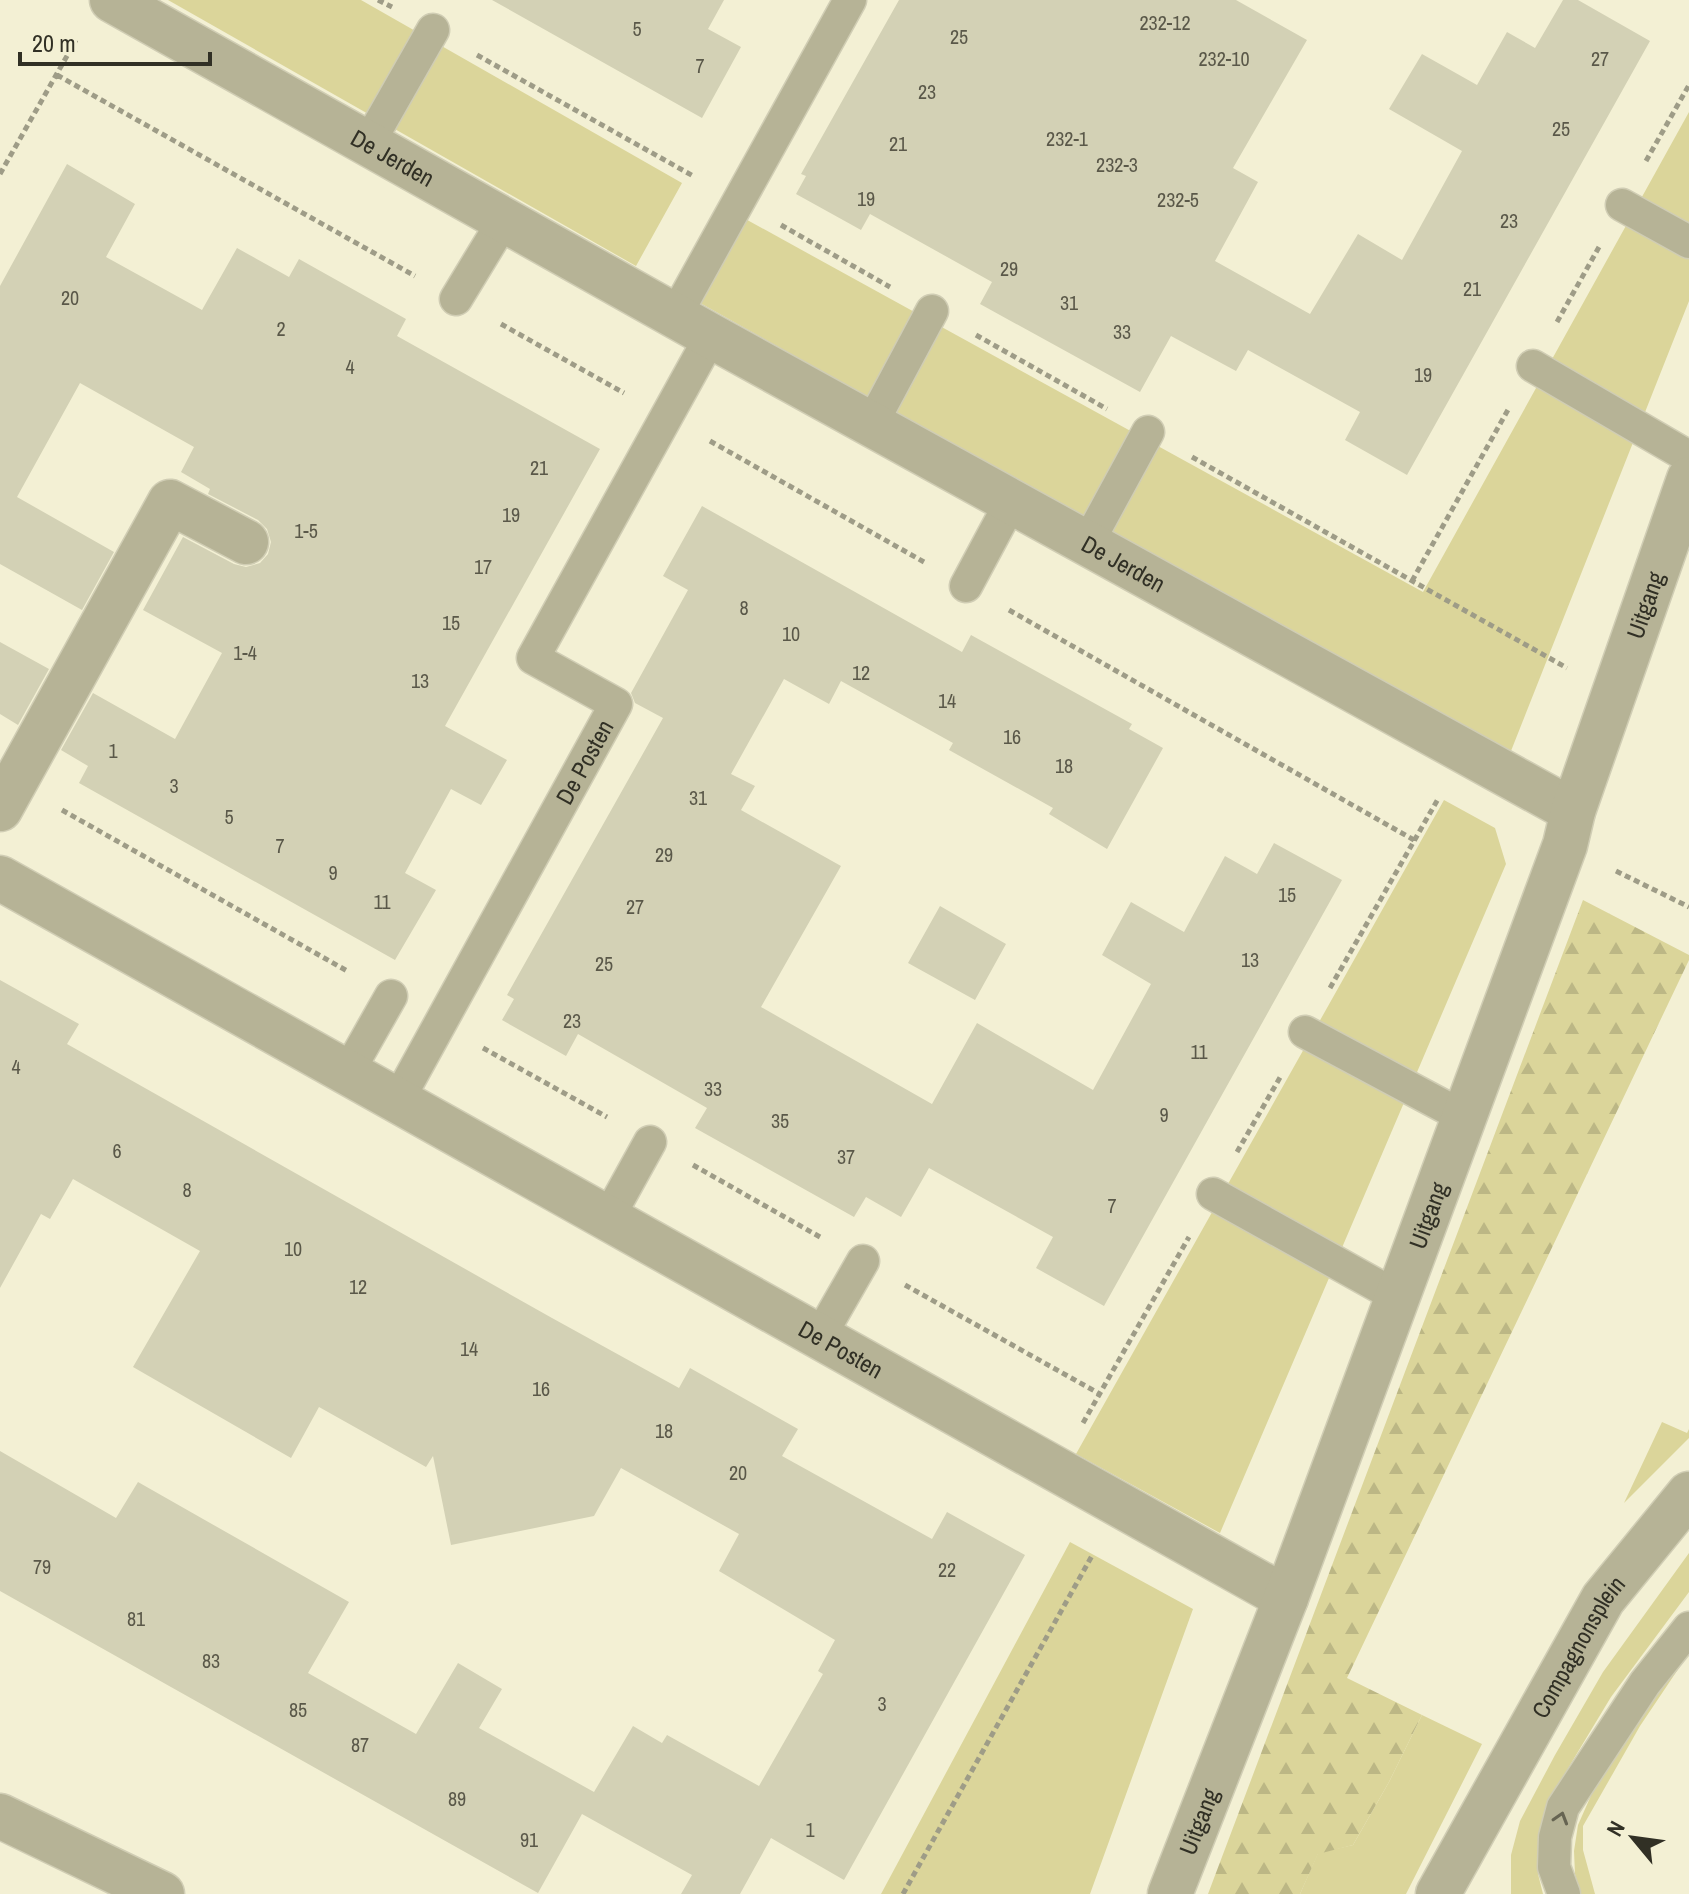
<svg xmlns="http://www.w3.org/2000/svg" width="1689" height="1894" viewBox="0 0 1689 1894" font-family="'Archivo Narrow',sans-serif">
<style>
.grass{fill:#dbd59a}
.forest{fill:url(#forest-firs)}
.building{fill:#d3d1b5}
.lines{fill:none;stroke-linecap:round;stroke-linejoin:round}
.service-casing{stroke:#d0cdb4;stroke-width:35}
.minor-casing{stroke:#d0cdb4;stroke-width:47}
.tertiary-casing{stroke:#d0cdb4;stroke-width:47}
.path{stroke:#9e9c87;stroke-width:5;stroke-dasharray:6 4;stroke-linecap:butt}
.service{stroke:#b6b396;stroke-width:32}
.minor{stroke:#b6b396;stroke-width:44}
.tertiary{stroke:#b6b396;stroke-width:44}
.oneway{stroke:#666452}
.labels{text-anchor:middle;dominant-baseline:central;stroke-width:6;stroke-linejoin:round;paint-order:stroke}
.number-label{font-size:20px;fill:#5a5849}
.street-label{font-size:24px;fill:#313025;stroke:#f3f0d4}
</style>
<defs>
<pattern id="forest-firs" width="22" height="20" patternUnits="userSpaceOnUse" patternTransform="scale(2)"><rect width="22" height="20" fill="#dbd59a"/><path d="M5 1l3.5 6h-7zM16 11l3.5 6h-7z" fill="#bcb785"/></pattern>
</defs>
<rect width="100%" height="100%" fill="#f3f0d4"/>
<path class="grass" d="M168,0H361L682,183L636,266Z
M1689,112V301L1509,756L693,299L740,216L1423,592Z
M1444,800L1495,828L1506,864L1220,1533L1076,1454Z
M1662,1422L1687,1433L1689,1429V1438L1624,1503Z
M1070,1542L1193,1609L1090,1894H881Z
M1689,1553V1592L1611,1697L1567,1770L1543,1827L1538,1874L1543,1894H1511V1855L1520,1821L1555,1755L1603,1672Z
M1689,1638V1653L1640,1726L1583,1826V1850L1595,1894H1581L1575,1874L1574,1851L1578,1825L1593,1791Z
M1422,1715L1482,1744L1406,1894H1300L1318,1853L1353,1845L1389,1782Z"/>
<path class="forest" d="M1583,900L1689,955V960L1347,1678L1422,1715L1389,1782L1353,1845L1318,1854L1300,1894H1208Z"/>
<path class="building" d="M492,0H724L708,29L741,47L702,118Z
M899,0H1236L1307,40L1233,168L1258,182L1215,261L1310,314L1358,234L1402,260L1462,151L1389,109L1422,54L1477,85L1507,32L1535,48L1563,0H1578L1650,41L1407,475L1345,440L1360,412L1248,350L1236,371L1171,336L1140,392L980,304L992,282L870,214L861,230L796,194L806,176L801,174Z
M67,164L135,204L106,257L202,310L237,248L289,277L299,259L406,319L397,336L600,449L445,726L507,760L481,805L451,789L405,873L436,890L395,960L79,783L88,766L61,750L93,693L175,739L222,653L143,610L183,537L234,564L246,567L260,563L268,554L271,542L267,529L258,520L208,494L210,489L181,472L194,447L80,383L17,497L114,552L82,610L0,564V286Z
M702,506L962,652L971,635L1132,724L1129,729L1163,748L1107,849L1049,814L1053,808L949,750L953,743L841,681L829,704L784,679L731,774L755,786L741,810L841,866L761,1007L932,1104L977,1023L1093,1090L1151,984L1102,955L1131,902L1184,932L1225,856L1257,874L1274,843L1342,880L1104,1306L1036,1268L1053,1237L929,1168L901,1217L866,1197L854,1217L695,1128L707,1108L578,1034L566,1056L502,1020L514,999L507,995L663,718L635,703L631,693L688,590L663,576Z
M0,642L49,669L18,725L0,714Z
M940,906L1006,944L975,1000L908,963Z
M0,980L79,1024L67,1044L552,1318L679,1388L690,1368L798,1429L782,1456L932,1539L947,1512L1025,1555L844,1880L771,1838L740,1894H681L692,1875L582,1814L538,1893L0,1591V1451L116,1518L138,1482L349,1602L308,1673L416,1734L458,1663L502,1689L479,1728L594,1792L633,1726L662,1743L667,1735L759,1786L823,1674L818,1671L835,1640L719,1571L739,1534L621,1468L594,1516L451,1545L433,1456L426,1467L319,1407L291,1458L133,1367L200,1251L73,1179L50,1219L41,1214L0,1288Z"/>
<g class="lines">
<g class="service-casing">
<g id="service">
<path d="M368,144L433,30"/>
<path d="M1622,205L1689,242"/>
<path d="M456,299L504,220"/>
<path d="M675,316L850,0"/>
<path d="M1533,366L1689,457"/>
<path d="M871,425L932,311"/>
<path d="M1087,544L1148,432"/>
<path d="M966,586L1011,502"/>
<path d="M1305,1032L1464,1117"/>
<path d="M348,1072L391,996"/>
<path id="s1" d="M398,1100L616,704L533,658L711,336"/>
<path d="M1213,1194L1398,1297"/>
<path d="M608,1218L650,1142"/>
<path d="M820,1336L863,1261"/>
<path d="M1564,1894L1554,1867L1555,1837L1563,1807L1645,1683L1689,1628"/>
</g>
</g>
<g class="minor-casing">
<g id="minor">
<path id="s2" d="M112,0L711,336L1573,811"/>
<path d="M0,809L170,502L246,542"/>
<path id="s3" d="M0,878L1286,1598"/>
<path id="s4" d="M1170,1894L1286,1598L1565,845L1573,811L1689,479"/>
<path id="s5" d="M1438,1894L1603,1599L1689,1494"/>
</g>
</g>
<g class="tertiary-casing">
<path id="tertiary" d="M0,1816L162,1894"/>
</g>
<path class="path" d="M378,0L392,7
M477,55L695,177
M57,75L415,276
M1646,161L1689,85
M0,174L76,40
M781,225L890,287
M1557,322L1599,247
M501,324L624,393
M976,335L1107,409
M710,441L924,562
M1192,457L1567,668
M1412,581L1509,408
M1009,610L1414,840
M62,810L349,972
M1616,871L1689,907
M1330,988L1438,799
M483,1048L607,1117
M1237,1152L1282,1074
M693,1165L820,1237
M905,1285L1100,1394
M1083,1423L1189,1237
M903,1894L1093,1554"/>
<use href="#service" class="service"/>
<use href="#minor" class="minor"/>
<use href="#tertiary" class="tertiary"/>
</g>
<defs><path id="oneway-chevron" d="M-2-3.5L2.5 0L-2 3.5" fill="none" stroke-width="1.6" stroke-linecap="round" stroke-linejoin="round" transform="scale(2)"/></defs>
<use class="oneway" href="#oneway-chevron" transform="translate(1561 1818) rotate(-73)"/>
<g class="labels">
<g class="number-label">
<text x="1165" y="22">232-12</text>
<text x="637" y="28">5</text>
<text x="959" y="36">25</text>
<text x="1224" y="58">232-10</text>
<text x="1600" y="58">27</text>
<text x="700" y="65">7</text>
<text x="927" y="91">23</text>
<text x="1561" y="128">25</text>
<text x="1067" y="138">232-1</text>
<text x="898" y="143">21</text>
<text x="1117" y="164">232-3</text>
<text x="866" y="198">19</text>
<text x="1178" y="199">232-5</text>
<text x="1509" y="220">23</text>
<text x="1009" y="268">29</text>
<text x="1472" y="288">21</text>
<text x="70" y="297">20</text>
<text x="1069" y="302">31</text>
<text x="281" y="328">2</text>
<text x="1122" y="331">33</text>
<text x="350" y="366">4</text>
<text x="1423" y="374">19</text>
<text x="539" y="467">21</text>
<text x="511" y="514">19</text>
<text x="306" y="530">1-5</text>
<text x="483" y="566">17</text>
<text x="744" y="607">8</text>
<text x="451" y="622">15</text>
<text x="791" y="633">10</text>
<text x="245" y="652">1-4</text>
<text x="861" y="672">12</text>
<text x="420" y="680">13</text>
<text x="947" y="700">14</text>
<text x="1012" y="736">16</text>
<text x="113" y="750">1</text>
<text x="1064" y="765">18</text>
<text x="174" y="785">3</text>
<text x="698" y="797">31</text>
<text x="229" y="816">5</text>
<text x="280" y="845">7</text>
<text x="664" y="854">29</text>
<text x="333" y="872">9</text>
<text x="1287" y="894">15</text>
<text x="382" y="901">11</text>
<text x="635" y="906">27</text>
<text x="1250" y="959">13</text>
<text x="604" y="963">25</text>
<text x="572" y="1020">23</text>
<text x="1199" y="1051">11</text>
<text x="16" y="1066">4</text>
<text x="713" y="1088">33</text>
<text x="1164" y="1114">9</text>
<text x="780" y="1120">35</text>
<text x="117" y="1150">6</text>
<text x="846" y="1156">37</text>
<text x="187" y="1189">8</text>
<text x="1112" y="1205">7</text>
<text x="293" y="1248">10</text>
<text x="358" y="1286">12</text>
<text x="469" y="1348">14</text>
<text x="541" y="1388">16</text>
<text x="664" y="1430">18</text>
<text x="738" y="1472">20</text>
<text x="42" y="1566">79</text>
<text x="947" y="1569">22</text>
<text x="136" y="1618">81</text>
<text x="211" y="1660">83</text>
<text x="882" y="1703">3</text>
<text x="298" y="1709">85</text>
<text x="360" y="1744">87</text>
<text x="457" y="1798">89</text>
<text x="810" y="1829">1</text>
<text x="529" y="1839">91</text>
</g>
<g class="street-label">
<text stroke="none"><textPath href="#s2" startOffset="322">De Jerden</textPath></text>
<text stroke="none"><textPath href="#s2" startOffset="1158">De Jerden</textPath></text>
<text stroke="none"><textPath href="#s4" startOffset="1374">Uitgang</textPath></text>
<text stroke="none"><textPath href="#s1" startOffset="386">De Posten</textPath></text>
<text stroke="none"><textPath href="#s4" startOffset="726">Uitgang</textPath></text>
<text stroke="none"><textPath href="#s3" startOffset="964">De Posten</textPath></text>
<text stroke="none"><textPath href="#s5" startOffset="284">Compagnonsplein</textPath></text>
<text stroke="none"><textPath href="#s4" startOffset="78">Uitgang</textPath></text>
</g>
</g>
<g transform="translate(1633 1838) rotate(299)" stroke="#f3f0d4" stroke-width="6" paint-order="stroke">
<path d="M0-6L14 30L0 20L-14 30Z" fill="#313025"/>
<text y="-12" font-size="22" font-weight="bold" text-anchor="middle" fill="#313025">N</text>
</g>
<path d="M20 52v12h190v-12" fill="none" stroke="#313025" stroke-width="4"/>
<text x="32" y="52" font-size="24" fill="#313025" stroke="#f3f0d4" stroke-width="6" paint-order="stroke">20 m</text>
</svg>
